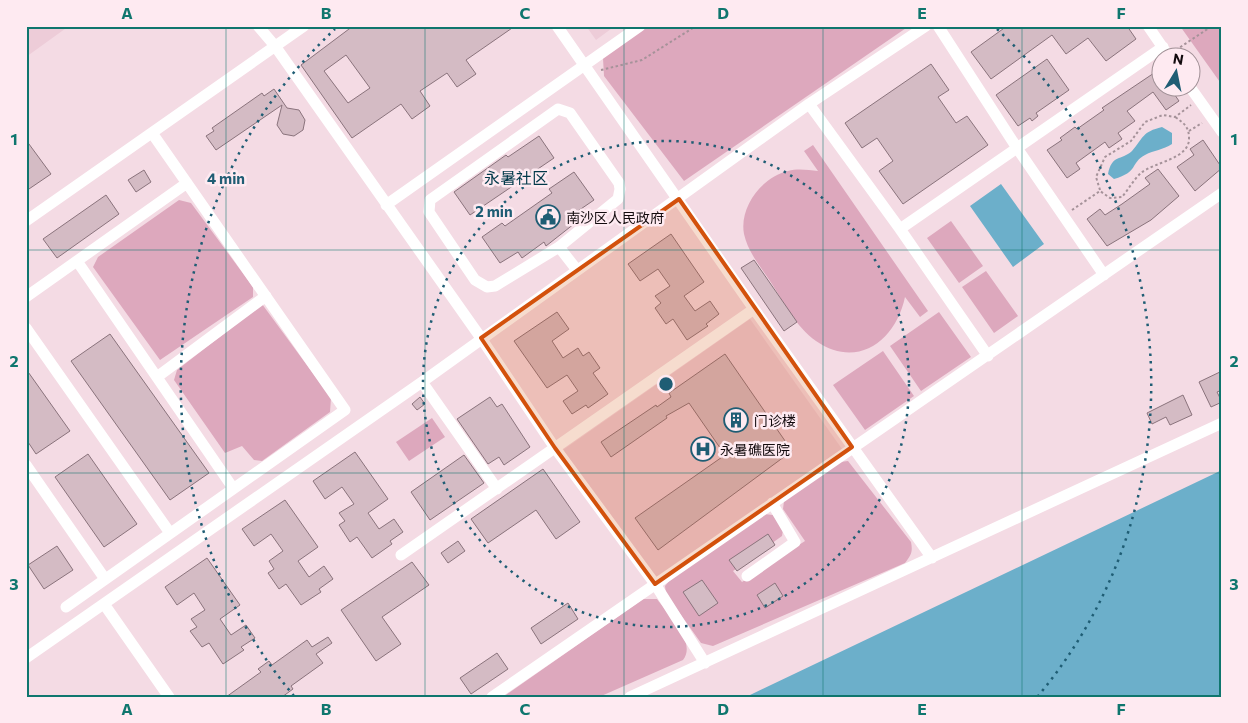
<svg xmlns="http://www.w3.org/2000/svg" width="1248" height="723" viewBox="0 0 1248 723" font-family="Commissioner,'Noto Sans SC',sans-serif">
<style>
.built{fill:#edccd8}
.green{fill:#dda8bd}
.water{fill:#6cafca}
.building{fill:#d4bbc4;stroke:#8a737c;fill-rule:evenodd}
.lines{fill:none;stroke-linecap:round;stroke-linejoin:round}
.path{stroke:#a59299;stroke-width:2;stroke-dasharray:2.5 2.5;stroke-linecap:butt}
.minor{stroke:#fff;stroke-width:11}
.marked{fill:#d3510c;fill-opacity:0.2;stroke:#d3510c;stroke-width:4;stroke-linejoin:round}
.grid{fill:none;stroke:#0f766e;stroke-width:1;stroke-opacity:0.55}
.ring{fill:none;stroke:#1f5d74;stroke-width:2.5;stroke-dasharray:2.5 5}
.labels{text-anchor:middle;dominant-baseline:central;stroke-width:5;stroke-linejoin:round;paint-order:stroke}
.poi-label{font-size:14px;fill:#120a0d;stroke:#feeaf1;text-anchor:start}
.quarter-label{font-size:16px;fill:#02394a;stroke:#feeaf1}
.centre{fill:#1f5d74;stroke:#feeaf1;stroke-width:2.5}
.ring-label{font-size:15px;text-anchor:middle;font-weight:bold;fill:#1f5d74;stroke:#feeaf1;stroke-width:5;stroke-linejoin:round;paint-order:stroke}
.neatline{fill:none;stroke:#0f766e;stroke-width:2}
.grid-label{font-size:16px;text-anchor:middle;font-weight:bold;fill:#0f766e}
</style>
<rect width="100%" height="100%" fill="#f4dbe4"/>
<path class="built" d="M26,26H69L26,57Z
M586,26H615L596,40Z
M750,319L842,449L655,580L563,450Z"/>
<path class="green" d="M648,26H909L684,181L604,76L603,58Z
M1180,26H1222V85Z
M813,145L928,311L920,317L905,297C896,340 858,370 816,341C796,327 783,301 770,281C760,266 748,252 744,234C739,207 762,177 788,171C798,168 808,170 818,171L804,151Z
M179,200L191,203L253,287V297L160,360L93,267L98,257Z
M951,221L983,266L959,283L927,238Z
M986,271L1018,316L994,333L962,287Z
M262,304L331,398L330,412L262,461L254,460L242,446L225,453L174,380L177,370Z
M939,312L971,357L921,391L890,346Z
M883,351L914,396L865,430L833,385Z
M432,418L445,437L409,461L396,442Z
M848,461L911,542C913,552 911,555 905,563L713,646L701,643L666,594L665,586L670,580L764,514L773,515L783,530L782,536L733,571L742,582L805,541L783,509L784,501L840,462Z
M643,599H657C668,614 697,642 683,660L599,697H503Z"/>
<path class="water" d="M1162,127L1172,133V144C1163,150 1154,150 1145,155C1130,163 1139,172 1114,179L1108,174C1112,154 1121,161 1132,151C1144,137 1142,132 1162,127Z
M1001,184L1044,244L1013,267L970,206Z
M1222,470V697H746L750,695Z"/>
<path class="building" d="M353,26H515L466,60L476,74L457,87L447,73L420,91L430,106L412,119L401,104L352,138L301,65ZM346,55L370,88L348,103L324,71Z
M1007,26H1127L1136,39L1106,61L1088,38L1066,54L1052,35L991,79L971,52Z
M1047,59L1069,90L1036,113L1038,116L1032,121L1030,118L1018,126L996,95Z
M931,64L949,90L938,97L956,123L967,116L988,145L903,204L879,171L893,161L877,138L862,148L845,123Z
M1160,69V88H1170L1179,101L1166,110L1153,92L1127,111L1135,121L1118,133L1122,139L1109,148L1105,142L1076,163L1080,169L1067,178L1047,150L1062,140L1060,138L1075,127L1077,129L1104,110L1102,108Z
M274,89L287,108L299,110L305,120L303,130L294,136L283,134L277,125L282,105L216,150L206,136L214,131L212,128L262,93L264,96Z
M539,136L554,158L470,215L454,192L506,155L508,157Z
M26,140L51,174L26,191Z
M1203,140L1222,168L1195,191L1177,167L1194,155L1190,149Z
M1158,169L1179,196L1151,220L1107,246L1087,219L1100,209L1105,215L1122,204L1150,184L1145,178Z
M144,170L151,182L136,192L128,180Z
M574,172L594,200L575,213L579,220L546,246L544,242L522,258L518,252L500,263L482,237L502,223L505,226L552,193L549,189Z
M106,195L119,214L57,258L43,239Z
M671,234L704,282L684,296L695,311L710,301L719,314L706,324L708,326L687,340L673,319L666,324L655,308L661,303L655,296L670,286L658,269L640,281L628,264Z
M754,260L797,322L784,331L741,268Z
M557,312L569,329L552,341L563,358L578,348L583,356L589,352L600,368L593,373L608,394L588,408L586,405L572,414L563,401L578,391L567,375L547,388L514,341Z
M110,334L209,473L170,500L71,361Z
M725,354L792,451L658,550L635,518L725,455L689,403L666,416L667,418L611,457L601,442L656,405L657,407L671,397L669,393Z
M26,369L70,431L36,454L26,439Z
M1222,371V390L1217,392L1222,402L1211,407L1199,382Z
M1183,395L1192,415L1170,425L1166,417L1152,424L1147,413Z
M420,397L425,404L417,410L412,404Z
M490,397L497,407L502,404L530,447L504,465L499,457L488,464L457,419Z
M355,452L388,499L368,513L379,529L394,519L403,532L390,541L392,544L372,558L357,537L350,542L339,525L345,521L339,513L354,504L342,487L325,499L313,481Z
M88,454L137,524L104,547L55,477Z
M464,455L484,483L430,520L411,492Z
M543,469L580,522L556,539L536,510L488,543L471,519Z
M285,500L318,547L298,561L309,577L324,566L333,579L319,589L321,592L301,605L286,584L279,589L268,573L274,569L269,561L283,551L271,534L254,546L242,529Z
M768,534L775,545L737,571L729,560Z
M458,541L465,551L448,563L441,553Z
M57,546L73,570L44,589L28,565Z
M207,558L240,605L220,619L231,635L246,625L255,638L241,647L244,650L223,664L209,643L202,647L190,631L197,627L191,619L205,610L194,593L177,605L165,587Z
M412,562L429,585L382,617L401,644L376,661L341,610Z
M702,580L718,603L699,616L683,592Z
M775,583L783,596L765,608L757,595Z
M568,603L578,619L541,644L531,628Z
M328,637L332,643L316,654L323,663L291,686L293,689L282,697H226L261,672L258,669L269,661L272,665L307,640L312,647Z
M497,653L508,669L471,694L460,678Z"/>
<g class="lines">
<path class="path" d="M1176,50L1212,26
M601,70L642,60L696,26
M1189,131L1202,123
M1100,190L1096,177L1105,157L1131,141L1145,122L1163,115L1175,117L1191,105
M1072,210L1100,191L1110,198L1122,197C1128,190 1134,179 1141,173C1154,162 1190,159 1189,138C1189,127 1184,123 1175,117"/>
<path class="minor" d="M258,26L275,46L481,338L555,448L655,584L705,663
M557,26L754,309L932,558
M938,26L1017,148L1104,275
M1148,26L1170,58
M1190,87L1222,132
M809,104L900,229L988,356
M558,109L570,113L619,183L620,189L618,199L559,247L495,286L487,287L475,280L429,212L430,200Z
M386,205L640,26
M26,221L304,26
M900,229L1163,47
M559,247L577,270
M77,261L233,488
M26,297L187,183
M26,328L170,533
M157,377L266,296
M422,382L497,489
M26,465L105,579
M401,555L754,309
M747,576L795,542L772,503
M104,604L169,697
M66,607L345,410L152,133
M26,658L422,382L809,104L926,26
M492,697L1222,193
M630,697L1222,423"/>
</g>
<path class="marked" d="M679,199L852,447L655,584L555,448L481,338Z"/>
<path class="grid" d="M226,26V697M425,26V697M624,26V697M823,26V697M1022,26V697M26,250H1222M26,473H1222"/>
<g class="ring">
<circle cx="666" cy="384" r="243"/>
<path d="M294 696A486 486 0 0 1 335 29M997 29A486 486 0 0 1 1038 696"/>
</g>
<defs>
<g id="civic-ring" transform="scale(1.25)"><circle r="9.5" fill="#feeaf1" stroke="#1f5d74" stroke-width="1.5"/><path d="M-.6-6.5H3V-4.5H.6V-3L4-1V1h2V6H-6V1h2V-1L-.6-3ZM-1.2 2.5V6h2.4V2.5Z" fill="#1f5d74"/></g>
<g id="building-ring" transform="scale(1.25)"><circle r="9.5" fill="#feeaf1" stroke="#1f5d74" stroke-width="1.5"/><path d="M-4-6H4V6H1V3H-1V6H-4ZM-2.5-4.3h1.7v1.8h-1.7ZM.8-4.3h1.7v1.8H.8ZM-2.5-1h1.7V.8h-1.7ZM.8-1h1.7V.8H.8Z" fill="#1f5d74"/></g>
<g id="hospital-ring" transform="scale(1.25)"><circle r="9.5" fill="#feeaf1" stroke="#1f5d74" stroke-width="1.5"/><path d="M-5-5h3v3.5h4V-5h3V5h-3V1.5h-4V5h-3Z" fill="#1f5d74"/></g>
</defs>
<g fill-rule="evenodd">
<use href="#civic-ring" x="548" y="217"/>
<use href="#building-ring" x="736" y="420"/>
<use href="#hospital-ring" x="703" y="449"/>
</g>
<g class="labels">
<g class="poi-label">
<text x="566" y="217">南沙区人民政府</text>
<text x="754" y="420">门诊楼</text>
<text x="720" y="449">永暑礁医院</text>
</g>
<g class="quarter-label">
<text x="516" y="177">永暑社区</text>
</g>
</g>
<circle cx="666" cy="384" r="8" class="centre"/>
<g class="ring-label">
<text x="226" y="184">4 min</text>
<text x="494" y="217">2 min</text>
</g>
<rect width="1248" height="723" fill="none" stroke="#feeaf1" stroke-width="55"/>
<g transform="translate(1176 72) rotate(10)"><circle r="24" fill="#feeaf1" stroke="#a09096"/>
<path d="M0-4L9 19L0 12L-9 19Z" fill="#1f5d74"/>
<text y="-8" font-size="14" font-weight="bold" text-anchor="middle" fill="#120a0d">N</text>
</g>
<rect x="28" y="28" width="1192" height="668" class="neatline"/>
<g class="grid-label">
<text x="127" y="19">A</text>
<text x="326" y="19">B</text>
<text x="525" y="19">C</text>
<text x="723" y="19">D</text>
<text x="922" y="19">E</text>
<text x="1121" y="19">F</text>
<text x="14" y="145">1</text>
<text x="1234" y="145">1</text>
<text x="14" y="367">2</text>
<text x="1234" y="367">2</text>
<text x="14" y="590">3</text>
<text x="1234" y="590">3</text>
<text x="127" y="715">A</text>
<text x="326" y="715">B</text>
<text x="525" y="715">C</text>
<text x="723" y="715">D</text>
<text x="922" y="715">E</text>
<text x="1121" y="715">F</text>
</g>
</svg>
